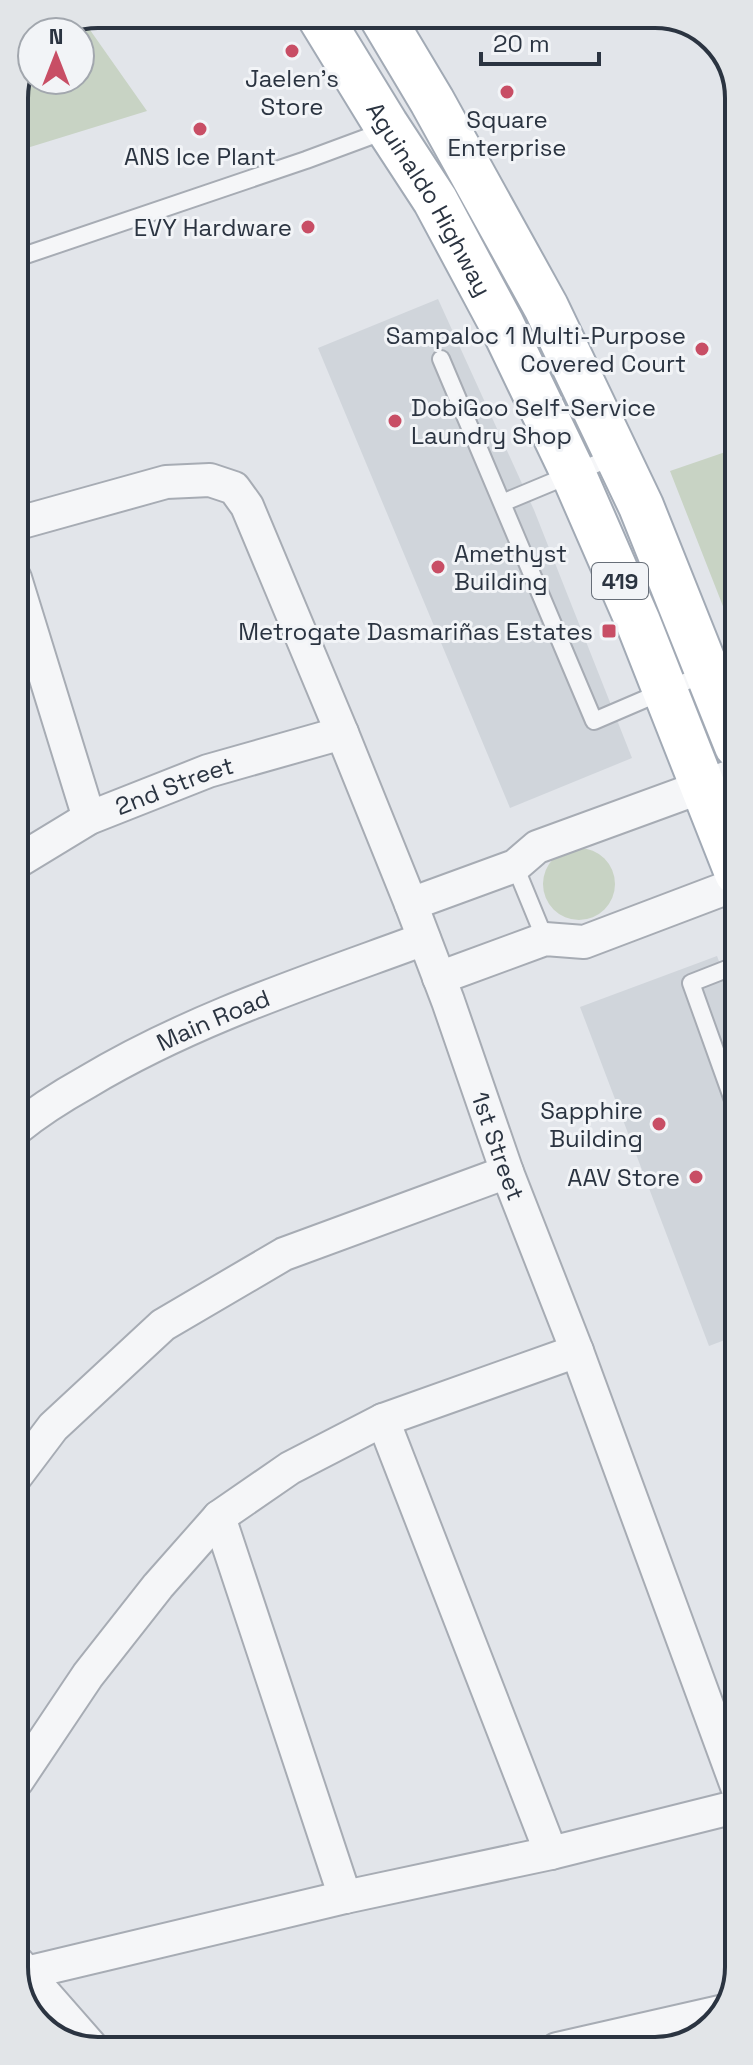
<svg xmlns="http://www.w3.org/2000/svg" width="753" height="2065" viewBox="0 0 753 2065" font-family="'Space Grotesk',sans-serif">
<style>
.built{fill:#d0d5db}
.green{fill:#c8d3c4}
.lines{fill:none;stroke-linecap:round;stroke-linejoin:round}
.lane-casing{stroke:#a7acb4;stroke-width:20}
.street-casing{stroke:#a7acb4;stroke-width:36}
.primary-casing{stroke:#a2aab5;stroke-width:48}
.lane{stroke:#f5f6f8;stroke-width:16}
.street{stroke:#f5f6f8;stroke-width:32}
.primary{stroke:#fff;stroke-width:44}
.poi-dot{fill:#c84e65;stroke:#f2f4f7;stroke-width:3}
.labels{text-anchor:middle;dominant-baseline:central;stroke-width:6;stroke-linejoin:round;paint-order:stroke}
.shield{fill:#f2f4f7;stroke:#676e78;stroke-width:2}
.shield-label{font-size:22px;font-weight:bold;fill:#2b3441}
.poi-label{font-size:24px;fill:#2b3441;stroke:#f2f4f7;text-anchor:end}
.street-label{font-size:24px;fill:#2b3441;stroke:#f2f4f7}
.rim{fill:none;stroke:#2b3441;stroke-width:4}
</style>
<rect width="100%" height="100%" fill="#e2e5ea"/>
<path class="built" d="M438,299L534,510L632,758L510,808L318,348Z
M717,956L737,1010L738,1335L709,1346L580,1007Z"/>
<path class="green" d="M83,20L147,111L14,152V93L32,53V80H80V32H54Z
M737,448V642L670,471Z
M543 884a36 36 0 1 1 72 0a36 36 0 1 1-72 0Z"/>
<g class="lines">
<g class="lane-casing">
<path id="lane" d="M14,259L306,160L387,130
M441,359L594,721L706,673
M502,503L615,456
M515,866L545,939
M737,965L691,983L738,1114"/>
</g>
<g class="street-casing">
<g id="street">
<path id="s1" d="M15,524L166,482L210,480L234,488L247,506L342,733L411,904L448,1001L507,1172L577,1351L739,1792"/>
<path d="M15,578L89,818"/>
<path id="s2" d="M15,863L89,818L208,771L342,733"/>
<path d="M411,904L515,866L537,847L737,774"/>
<path d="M439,978L545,939L584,942L737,884"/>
<path id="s3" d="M16,1129C38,1111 62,1096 87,1082C192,1019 310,981 424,939"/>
<path d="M383,1420L551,1853"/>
<path d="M16,1476L53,1427L163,1325L284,1254L507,1172"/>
<path d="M219,1517L345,1897"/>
<path d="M17,1781L88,1675L158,1586L219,1517L290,1468L383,1420L577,1351"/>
<path d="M17,1962L95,2051"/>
<path d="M26,1973L345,1897L551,1853L739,1806"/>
<path d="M557,2049L724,2011"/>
</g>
</g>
<g class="primary-casing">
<g id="primary">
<path id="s4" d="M318,14L386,125L435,200L502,325L573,473L638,622L737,873"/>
<path d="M380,14L432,101L546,307L641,506L737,746"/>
</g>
</g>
<use href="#lane" class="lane"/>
<use href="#street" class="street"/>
<use href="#primary" class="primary"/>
</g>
<g class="poi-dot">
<circle cx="292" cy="51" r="8"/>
<circle cx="507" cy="92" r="8"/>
<circle cx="200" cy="129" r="8"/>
<circle cx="308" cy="227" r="8"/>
<circle cx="702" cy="349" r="8"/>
<circle cx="395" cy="421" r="8"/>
<circle cx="438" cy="567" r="8"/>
<rect x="601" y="623" width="16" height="16" rx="4"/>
<circle cx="659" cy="1124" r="8"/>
<circle cx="696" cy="1177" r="8"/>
</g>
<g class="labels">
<rect class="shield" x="592" y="563" width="56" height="36" rx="6"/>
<g class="shield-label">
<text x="620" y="581">419</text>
</g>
<g class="poi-label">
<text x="292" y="78" text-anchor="middle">Jaelen's<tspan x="292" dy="28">Store</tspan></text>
<text x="507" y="119" text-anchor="middle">Square<tspan x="507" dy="28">Enterprise</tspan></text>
<text x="200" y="156" text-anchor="middle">ANS Ice Plant</text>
<text x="292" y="227">EVY Hardware</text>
<text x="686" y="335">Sampaloc 1 Multi-Purpose<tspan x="686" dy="28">Covered Court</tspan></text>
<text x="411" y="407" text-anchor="start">DobiGoo Self-Service<tspan x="411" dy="28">Laundry Shop</tspan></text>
<text x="454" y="553" text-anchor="start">Amethyst<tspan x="454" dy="28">Building</tspan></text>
<text x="593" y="631">Metrogate Dasmariñas Estates</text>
<text x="643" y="1110">Sapphire<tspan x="643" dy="28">Building</tspan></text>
<text x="680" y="1177">AAV Store</text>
</g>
<g class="street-label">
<text stroke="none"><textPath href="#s4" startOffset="216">Aguinaldo Highway</textPath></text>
<text stroke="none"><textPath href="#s2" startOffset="178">2nd Street</textPath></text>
<text stroke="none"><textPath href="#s3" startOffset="226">Main Road</textPath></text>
<text stroke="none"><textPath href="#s1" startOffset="936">1st Street</textPath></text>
</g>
</g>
<path d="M0 0H753V2065H0ZM98 28H655A70 70 0 0 1 725 98V1967A70 70 0 0 1 655 2037H98A70 70 0 0 1 28 1967V98A70 70 0 0 1 98 28Z" fill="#e2e5e8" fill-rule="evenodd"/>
<path class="rim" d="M98 28H655A70 70 0 0 1 725 98V1967A70 70 0 0 1 655 2037H98A70 70 0 0 1 28 1967V98A70 70 0 0 1 98 28Z"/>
<g transform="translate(56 56)"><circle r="38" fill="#f2f4f7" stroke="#a2a7ae" stroke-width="2"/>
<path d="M0-6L14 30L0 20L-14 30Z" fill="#c84e65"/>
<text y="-12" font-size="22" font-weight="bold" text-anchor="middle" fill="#2b3441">N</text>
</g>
<path d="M481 52v12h118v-12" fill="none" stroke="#2b3441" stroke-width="4"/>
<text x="493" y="52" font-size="24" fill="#2b3441" stroke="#f2f4f7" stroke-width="6" paint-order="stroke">20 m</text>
</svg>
